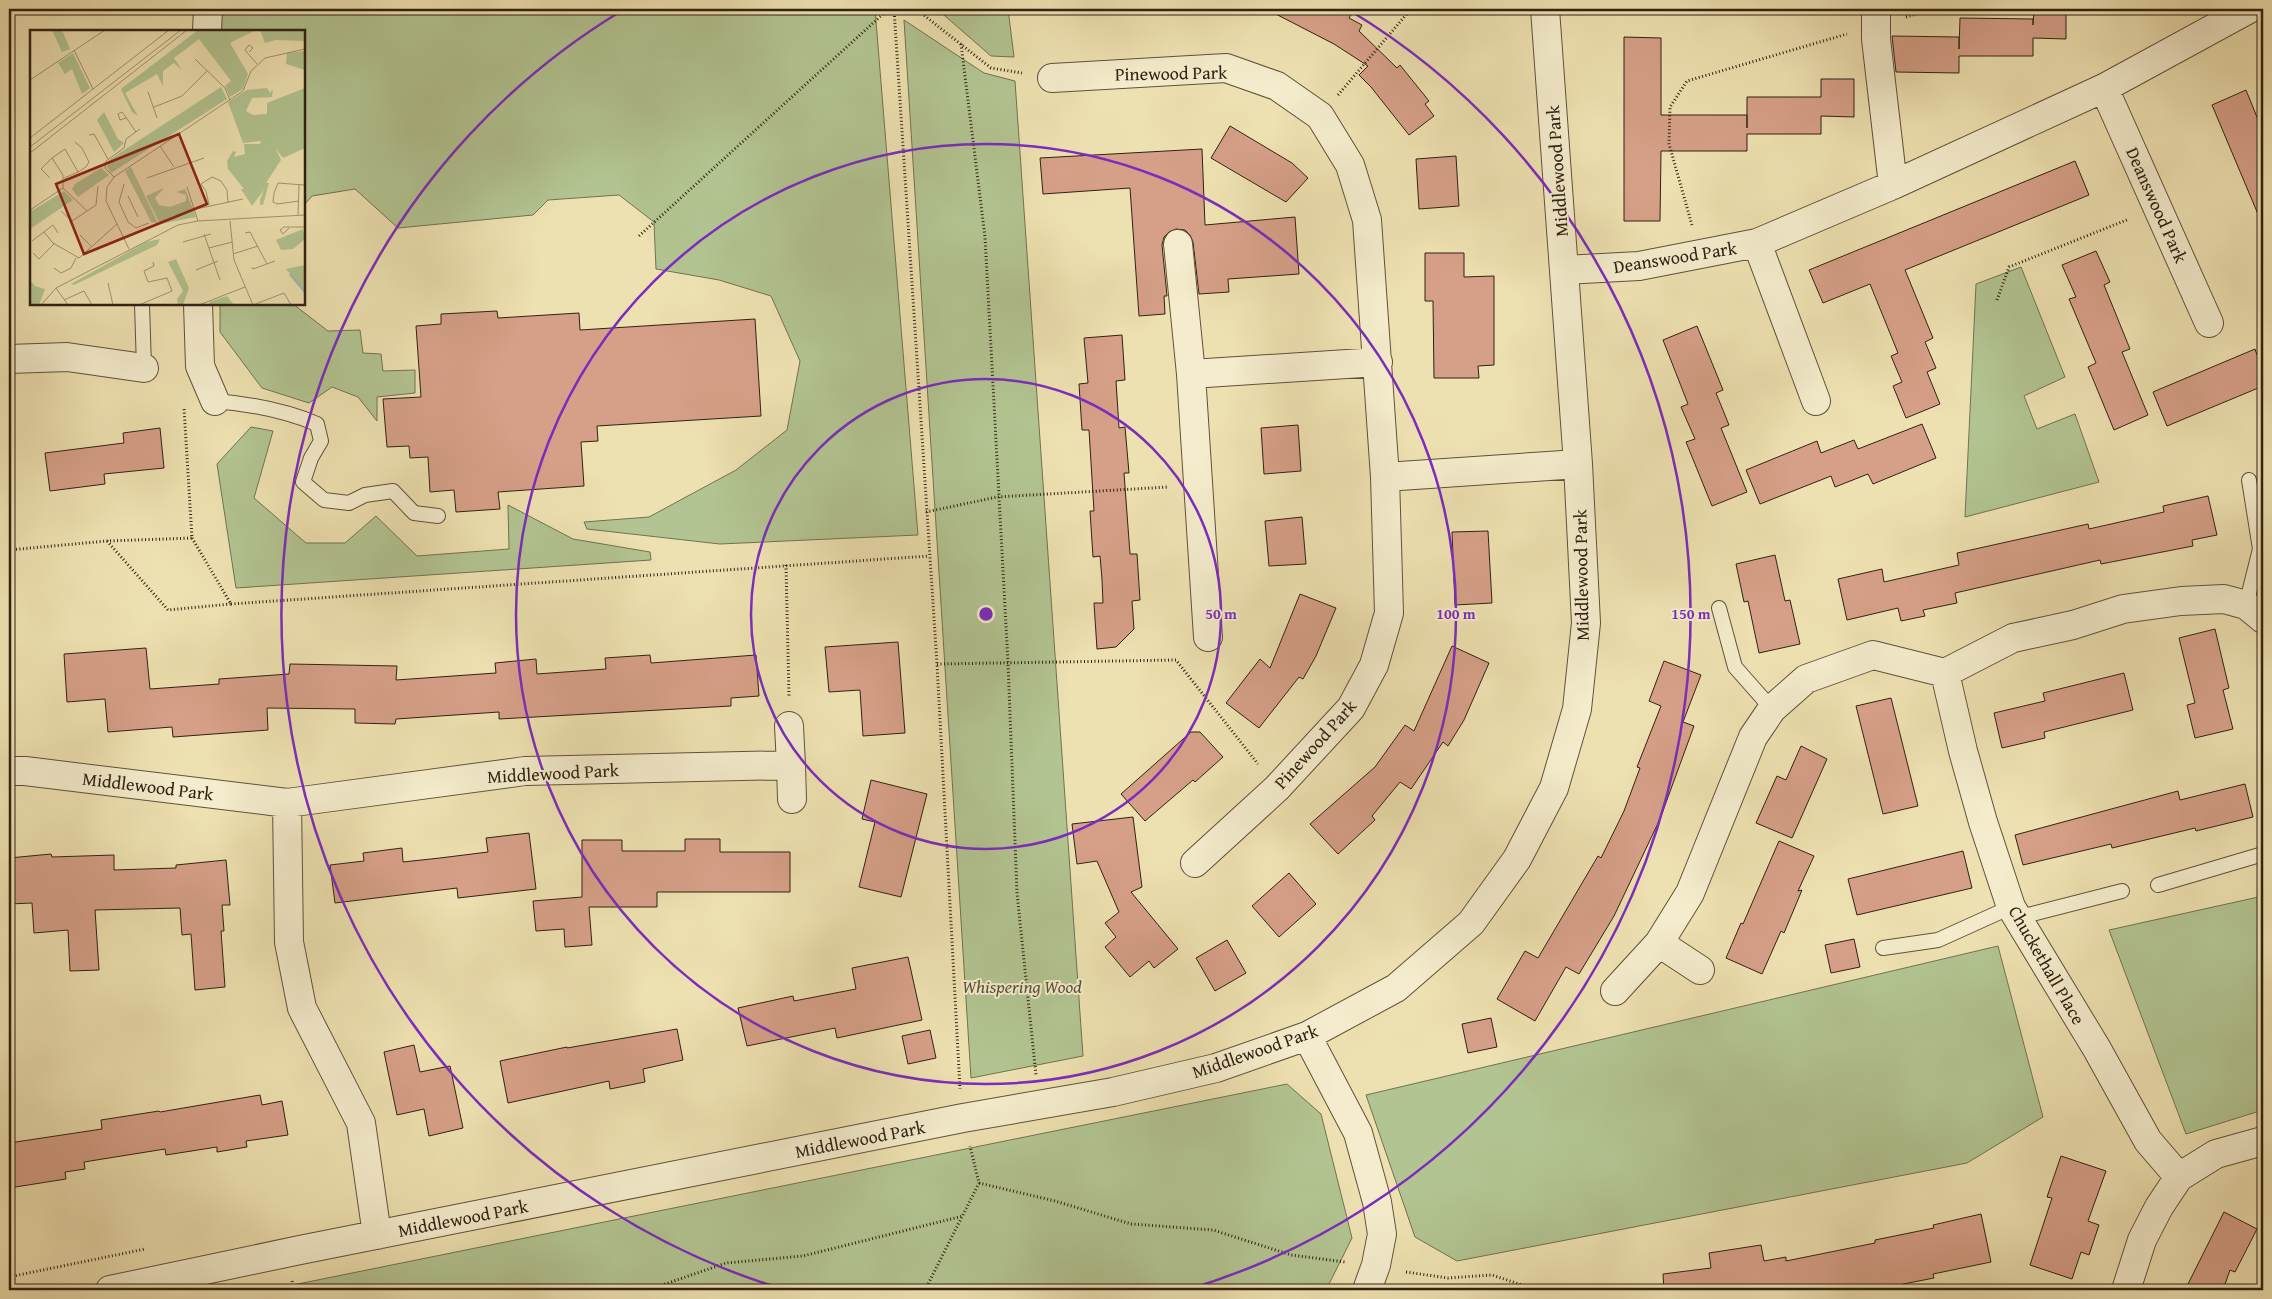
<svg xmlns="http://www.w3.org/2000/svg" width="2272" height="1299" viewBox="0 0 2272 1299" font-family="'Gentium Book Plus',serif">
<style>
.green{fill:#b2c491;stroke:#717252}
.building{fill:#d6a088;stroke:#302113}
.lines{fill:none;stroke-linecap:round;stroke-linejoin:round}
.service-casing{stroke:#60513a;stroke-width:16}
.minor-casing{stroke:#60513a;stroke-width:30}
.path{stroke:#302113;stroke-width:3;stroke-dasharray:1 2.5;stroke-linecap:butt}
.service{stroke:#f4eccc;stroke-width:14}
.minor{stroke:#f4eccc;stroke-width:28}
.ring{fill:none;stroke:#7b2cbf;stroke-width:2.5}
.labels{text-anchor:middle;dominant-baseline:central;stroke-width:4;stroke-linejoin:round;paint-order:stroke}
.street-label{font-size:18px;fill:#302113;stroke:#f4eccc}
.park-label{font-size:18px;font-style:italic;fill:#575239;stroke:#f4eccc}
.inset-river{fill:none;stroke:#9cbcb4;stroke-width:2.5}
.inset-road{fill:none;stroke:#a29472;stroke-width:1}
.view{fill:#8f2418;fill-opacity:0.15;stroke:#8f2418;stroke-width:2.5}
.inset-edge{fill:none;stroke:#302113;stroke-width:2.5}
.centre{fill:#7b2cbf;stroke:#f4eccc;stroke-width:2.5}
.ring-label{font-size:15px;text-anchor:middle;font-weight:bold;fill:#7b2cbf;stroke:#f4eccc;stroke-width:4;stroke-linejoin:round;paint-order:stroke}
</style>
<rect width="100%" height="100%" fill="#eee1b1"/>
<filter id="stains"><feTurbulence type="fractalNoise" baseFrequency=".004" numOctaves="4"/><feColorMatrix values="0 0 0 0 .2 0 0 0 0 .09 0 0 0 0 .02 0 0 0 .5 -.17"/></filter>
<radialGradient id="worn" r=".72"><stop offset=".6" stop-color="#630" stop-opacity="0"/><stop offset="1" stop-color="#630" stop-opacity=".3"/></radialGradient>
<path class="green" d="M222,9H875L918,535L720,544L587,529L584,522L649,517L736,470L787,430L800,361L771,296L719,280L656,269L654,222L619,195L548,200L533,215L398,228L355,189L312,196L304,205V31H220Z
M937,9H1008L1014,57L991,56Z
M904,20L984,73L1015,81L1083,1056L971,1078Z
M2021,267L2065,377L2024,396L2037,429L2075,414L2099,482L1965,517L1976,284Z
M220,304H293L328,331L360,330L363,353L381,354L383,371L415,370V393L377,397V421L358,397L332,387L309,403L262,388L220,332Z
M251,427L273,431L254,498L306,543H345L376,516L417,556L509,549L508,505L573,539L650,552L651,560L236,588L217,464Z
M2263,896V1110L2186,1134L2109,930Z
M1998,946L2043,1117L1967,1163L1457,1261L1415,1237L1366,1095Z
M1287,1084L1321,1114L1352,1238L1326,1290H268Z"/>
<path class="building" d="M1266,9H1355L1349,18L1362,25L1359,31L1397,68L1400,65L1429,101L1425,104L1434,116L1409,135L1371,87L1359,75L1368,66L1334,44Z
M2034,9H2066V39L2033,38V56H1959V73L1896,72L1892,36L1959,37V49L1960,18L2033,19V25Z
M1624,37L1661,38V115H1747V128V97H1821V79H1854V117L1821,116V134H1747V151H1661L1660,221H1624Z
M2246,90L2263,132V226L2212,105Z
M1230,126L1292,163L1308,178L1286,202L1211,158Z
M1202,149L1205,225L1295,217L1299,274L1228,279L1229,292L1199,294L1193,242L1190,235L1185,230L1176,229L1169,232L1164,237L1162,245L1167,296H1164L1165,314L1139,316L1130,188L1043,194L1040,158Z
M1456,156L1459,206L1419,209L1416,159Z
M2075,161L2089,195L1905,270L1933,338L1925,342L1936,368L1927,372L1940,404L1906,418L1893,386L1902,382L1891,356L1898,353L1870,284L1823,303L1809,270Z
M2096,251L2110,282L2104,285L2130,349L2122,352L2148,415L2114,430L2088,367L2096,363L2069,299L2076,297L2062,265Z
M1425,253H1464V277L1494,276V365L1478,366L1479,378H1434L1433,301H1425Z
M497,311L498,318L579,313L580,330L755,319L761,416L597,426L598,441L581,442L584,486L498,492L500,509L456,512L454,490L430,492L428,457L410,458L409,446L387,447L383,399L421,397L416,326L441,324V314Z
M1697,326L1723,390L1716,393L1729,425L1721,428L1747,492L1712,506L1686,442L1695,439L1681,407L1688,404L1663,340Z
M1122,335L1125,380L1116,381L1119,428L1125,427L1129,473H1124L1130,554H1137L1140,600L1132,601L1134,629L1116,647L1097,649L1094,603H1103L1102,579L1100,556L1093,557L1090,511H1094L1089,430H1082L1079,384L1088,383L1084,338Z
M2255,349L2257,355L2263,353V386L2167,426L2153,392Z
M1922,424L1936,458L1873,484L1868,474L1835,487L1831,476L1760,504L1746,470L1817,441L1821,453L1854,440L1858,449Z
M1298,425L1301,471L1264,474L1261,428Z
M160,428L164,468L104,474L105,484L50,491L45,453L124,443L123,433Z
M2208,496L2217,535L2192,540L2193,546L2101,564L2100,560L1955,593L1957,603L1923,610L1925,616L1901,621L1898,608L1847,620L1838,579L1882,569L1884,582L1959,565L1957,553L2088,524L2089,529L2164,512L2163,506Z
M1302,517L1306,564L1269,566L1265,521Z
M1488,531L1492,603L1455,605L1452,532Z
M1775,555L1785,601L1790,600L1800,644L1759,653L1748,601L1744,602L1736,564Z
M1300,594L1336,608L1316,656L1303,679L1299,677L1259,728L1226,703L1260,659L1270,668Z
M2215,629L2229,688L2223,690L2233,729L2195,738L2187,705L2195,703L2179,638Z
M898,642L905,733L863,736L860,690L829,692L825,647Z
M1452,646L1489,663L1464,720L1448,746L1443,742L1411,789L1400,782L1372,816L1375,820L1338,854L1310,824L1375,767L1405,725L1414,731Z
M146,648L150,689L219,684V679L289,674L290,664L397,666L396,680L496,673L495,663L536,659L537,674L606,669L605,658L650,655L651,663L756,655L759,696L731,698V706L499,719V712L396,719L395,724L355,723V709L267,708L268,730L173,737L172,727L108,732L105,699L67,702L64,654Z
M1664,661L1701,675L1683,722L1694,726L1660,819L1614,916L1579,974L1566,967L1535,1021L1497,999L1525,951L1538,958L1598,856L1601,858L1624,811L1640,768L1637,767L1661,706L1649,701Z
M2124,673L2133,710L2044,732L2045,738L2002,748L1994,713L2045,701L2043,693Z
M1891,698L1918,806L1883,814L1856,706Z
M1191,732H1200L1223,757L1195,782L1193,780L1145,821L1121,794Z
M1801,746L1827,759L1792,838L1756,823L1777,776L1786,780Z
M871,780L927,794L901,897L859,887L875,822L862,819Z
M2245,784L2253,817L2196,831L2195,828L2112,848L2111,844L2023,865L2015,835L2178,791L2180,800Z
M1133,817L1142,887L1131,892L1178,949L1154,968L1149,961L1130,977L1105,947L1116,937L1105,923L1119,912L1097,861L1077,864L1072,824Z
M529,833L536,889L458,898L457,888L335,903L330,865L364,861L363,853L402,848L403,862L440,858L488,852L486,838Z
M685,839H720V852H790V892H657V907H589L592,945L565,947L564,929L536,931L533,901L582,897V840H622V851H685Z
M1779,841L1814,856L1798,891L1802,890L1784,933L1781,931L1762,974L1726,958L1741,923L1743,924Z
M1963,851L1972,888L1857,915L1848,879Z
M51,854L52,857L114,855V870L176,868V865L226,860L230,905H222L224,931H221L225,987L195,990L191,934L182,935L180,908L95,910L99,970L70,971L68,930L34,933L32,903L9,904V858Z
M1289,873L1316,904L1279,937L1252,906Z
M1854,939L1860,967L1831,973L1825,945Z
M1227,940L1246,973L1215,991L1196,958Z
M908,957L922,1020L837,1038L835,1028L747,1046L738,1008L793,996L794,1001L856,989L852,968Z
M1491,1018L1497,1047L1468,1053L1462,1024Z
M677,1029L683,1060L643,1069L645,1082L610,1089L609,1081L508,1103L500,1061L567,1047V1048Z
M930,1030L936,1058L908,1064L902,1036Z
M414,1045L420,1072L450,1066L463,1128L429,1136L424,1109L397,1115L384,1052Z
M260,1095L262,1105L282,1101L288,1135L246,1141L247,1147L217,1152V1147L166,1155L165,1149L84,1162L85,1169L65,1172L66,1179L9,1188V1143L102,1129L101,1120L159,1111L160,1112Z
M2061,1156L2106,1171L2088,1221L2099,1225L2089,1255L2081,1252L2072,1279L2030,1265L2052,1198L2047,1197Z
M2224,1212L2257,1229L2235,1272L2230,1270L2223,1290H2185Z
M1981,1214L1991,1262L1933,1274L1934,1278L1873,1290H1664L1663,1274L1711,1268L1709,1253L1761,1245L1764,1261L1786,1257V1261L1875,1243V1240L1934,1228L1933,1225Z"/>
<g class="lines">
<g class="service-casing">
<path id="service" d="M142,304L144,368
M215,401C251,404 284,410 317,424L321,441L311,458L303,482L324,500L349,503L365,495L393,491L414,513L438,516
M2246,605L2260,549L2249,480
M1719,608L1735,667L1772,709
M2158,885L2263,854
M2016,918L2122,891
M1883,948L1938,940L2011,907"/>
</g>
<g class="minor-casing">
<path id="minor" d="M1876,9V39L1893,185
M207,31L208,9
M1052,78L1226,68L1277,86L1320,116L1350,165L1367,220L1385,477L1389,613L1374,665L1351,708L1277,788L1195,863
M2104,88L2209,323
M1757,243L1816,401
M1178,244L1191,374L1208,637
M1564,270L1639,266L1757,243L1893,185L2104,88L2249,9
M198,304L200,366L215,401
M9,359L67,357L144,368
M1191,374L1378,362
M1385,477L1578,464
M1945,673L2013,638L2073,625L2123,609L2181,601L2224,599L2246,605L2263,619
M789,726L791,765
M9,771H25L287,803L525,771L791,765L792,799
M287,803L289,942L302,1008L361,1123L377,1235
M1659,943L1700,970
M1615,991L1659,943L1690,893L1753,737L1772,709L1806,679L1873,655L1945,673L1963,751L1983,822L2011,907L2097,1049L2148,1141L2179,1177
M1307,1036L1358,1133L1377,1202L1382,1234L1376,1265L1367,1290
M110,1290L300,1250L963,1118L1113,1092L1216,1068L1307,1036L1396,988L1471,923L1517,859L1554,788L1577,709L1586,623L1578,464L1545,9
M2126,1290L2142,1240L2159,1207L2179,1177L2216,1154L2263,1141"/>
</g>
<path class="path" d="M894,9L937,664L960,1089
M916,9L991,68L1022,73
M1906,17L1934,9
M961,44L985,237L1008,663L1017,893L1036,1075
M1338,95L1411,9
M1692,225L1669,144L1670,107L1687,81L1847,34
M639,236L883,14L892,9
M1997,300L2009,267L2129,219
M926,512L997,497L1168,487
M107,541L168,610L231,604L192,538
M9,550L107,541L192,538L184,408
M786,565L789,697
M231,604L929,556
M937,664L1176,660L1258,764
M979,1183L1055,1201L1131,1224L1213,1230L1291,1255L1345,1262
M1406,1272L1448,1278L1492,1275L1537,1290
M9,1277L145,1249
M292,1281L294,1290
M648,1290L726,1263L803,1256L963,1216
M925,1290L979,1183L970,1146"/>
<use href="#service" class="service"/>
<use href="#minor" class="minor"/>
</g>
<g class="ring">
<circle cx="986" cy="614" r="235"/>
<circle cx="986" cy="614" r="470"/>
<path d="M786 1290A705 705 0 0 1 623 10M1349 10A705 705 0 0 1 1186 1290"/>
</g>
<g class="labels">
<g class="street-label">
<text transform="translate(1171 73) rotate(-1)">Pinewood Park</text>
<text transform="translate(1557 171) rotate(-94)">Middlewood Park</text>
<text transform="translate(2157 205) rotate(66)">Deanswood Park</text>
<text transform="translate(1675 257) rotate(-9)">Deanswood Park</text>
<text transform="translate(1581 575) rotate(-91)">Middlewood Park</text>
<text transform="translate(1315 744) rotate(-48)">Pinewood Park</text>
<text transform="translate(553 773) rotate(-3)">Middlewood Park</text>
<text transform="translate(148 786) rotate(7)">Middlewood Park</text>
<text transform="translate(2047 965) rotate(60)">Chuckethall Place</text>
<text transform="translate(1255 1051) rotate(-19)">Middlewood Park</text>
<text transform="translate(860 1139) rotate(-11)">Middlewood Park</text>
<text transform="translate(463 1218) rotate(-11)">Middlewood Park</text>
</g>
<g class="park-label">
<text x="1022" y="986">Whispering Wood</text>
</g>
</g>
<g transform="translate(30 30)">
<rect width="275" height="275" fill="#eee1b1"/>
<path d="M22,0H32L40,19L32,22ZM168,0H226L200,13L218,44L213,59L200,67L195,56L201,51L169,9L144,28L152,40L144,33L133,41V56L127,44L95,63L108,86L102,82L91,59ZM230,0H275V11L246,10L235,13ZM275,21V40L256,34L257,23ZM43,23L60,58L52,64L42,39L35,44L28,33ZM191,57L197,69L81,143L77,137L79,130ZM237,58L240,63L243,59L242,67L222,68L216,81L223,85L237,84V73L275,58V118L253,128L246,119L251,130L236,153H239L233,175H230V170L234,160L222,176L211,159H214L198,139L197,131L203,121L206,122L204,127L215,124L214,114H230L231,111L213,113L198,72L217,60ZM74,82L88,109L94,113L84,122L67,90ZM101,137L128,193L121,192L95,141ZM71,138L79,145L48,167L42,159L45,154ZM134,158L125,168L129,175L140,177L156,171V165L146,162L155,159L166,187L130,194L116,166ZM34,161L43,170L0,199V182ZM273,199L275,209L263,219L251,220L246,210ZM130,209L127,215L44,255L41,254L116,212ZM146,229L159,258L153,275H148L147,269L153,261L138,232ZM275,235L274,246L275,261L256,239ZM0,250L5,256L15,259L9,275H0ZM197,266L204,275H180L179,272Z" fill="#b2c491"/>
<path class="inset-river" d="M260,244L275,262"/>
<path class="inset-road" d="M44,20L63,59M219,22L223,18L219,15L215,20L227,34M165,29L195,58L200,70M0,50L75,0M118,62L127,88M124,77L152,66L177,41M96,88L90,90L88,84L92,82L93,83L106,102M59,105L64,104L78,129M0,108L139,0M130,116L144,137M0,117L151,0M0,123L157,0M22,128L35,119L48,142L56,137L59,132L52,118L45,112M84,147L75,138L76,131L94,118L96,109L110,99M34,148L48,142M117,148L174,128M94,154L89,172L98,192L106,198L119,193M157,157L168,191M33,158L57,181L66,175L68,156M98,166L108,187M269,171L247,174L243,172L244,163L248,153L274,155M179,175L176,161L171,154L182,147L191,151L197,160L198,173M166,179L213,169M0,180L33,158V145L22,128L11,139L20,148M31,181L42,191L57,181M268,185L269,155M200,191L204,230L223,275M259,198L253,204L250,200L254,197H275M14,202L23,213L49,228L87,194M215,203L220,202L237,234M174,204L190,250M50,205L61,216M2,211L23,195L28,203M153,212L181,204M179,218L202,212M99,219L76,171L77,157L84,147L213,61L221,41L235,28L275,19M3,223L9,229L25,213M203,224L228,216M222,237L223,239L245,231M24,238L31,243L41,238L46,228M166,240L188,231M78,253L83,275M26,258L38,275M34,270L54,261L62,275M11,275L26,258L148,195L168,191L275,185M109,275L142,261L137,248L118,252L114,241L124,236L123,232M169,275L215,257M223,275L254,263L261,275"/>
<path class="view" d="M149,104L177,174L54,224L26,154Z"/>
<rect width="275" height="275" class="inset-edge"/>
</g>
<circle cx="986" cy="614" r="8" class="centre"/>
<g class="ring-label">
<text x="1221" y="619">50 m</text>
<text x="1456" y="619">100 m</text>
<text x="1691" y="619">150 m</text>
</g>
<rect width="2272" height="1299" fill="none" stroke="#eee1b1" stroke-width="30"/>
<rect x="10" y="10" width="2252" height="1279" fill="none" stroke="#302113" stroke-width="2.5"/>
<rect x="15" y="15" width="2242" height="1269" fill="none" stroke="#302113"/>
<rect width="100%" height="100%" filter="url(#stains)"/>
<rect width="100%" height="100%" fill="url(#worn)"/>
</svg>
